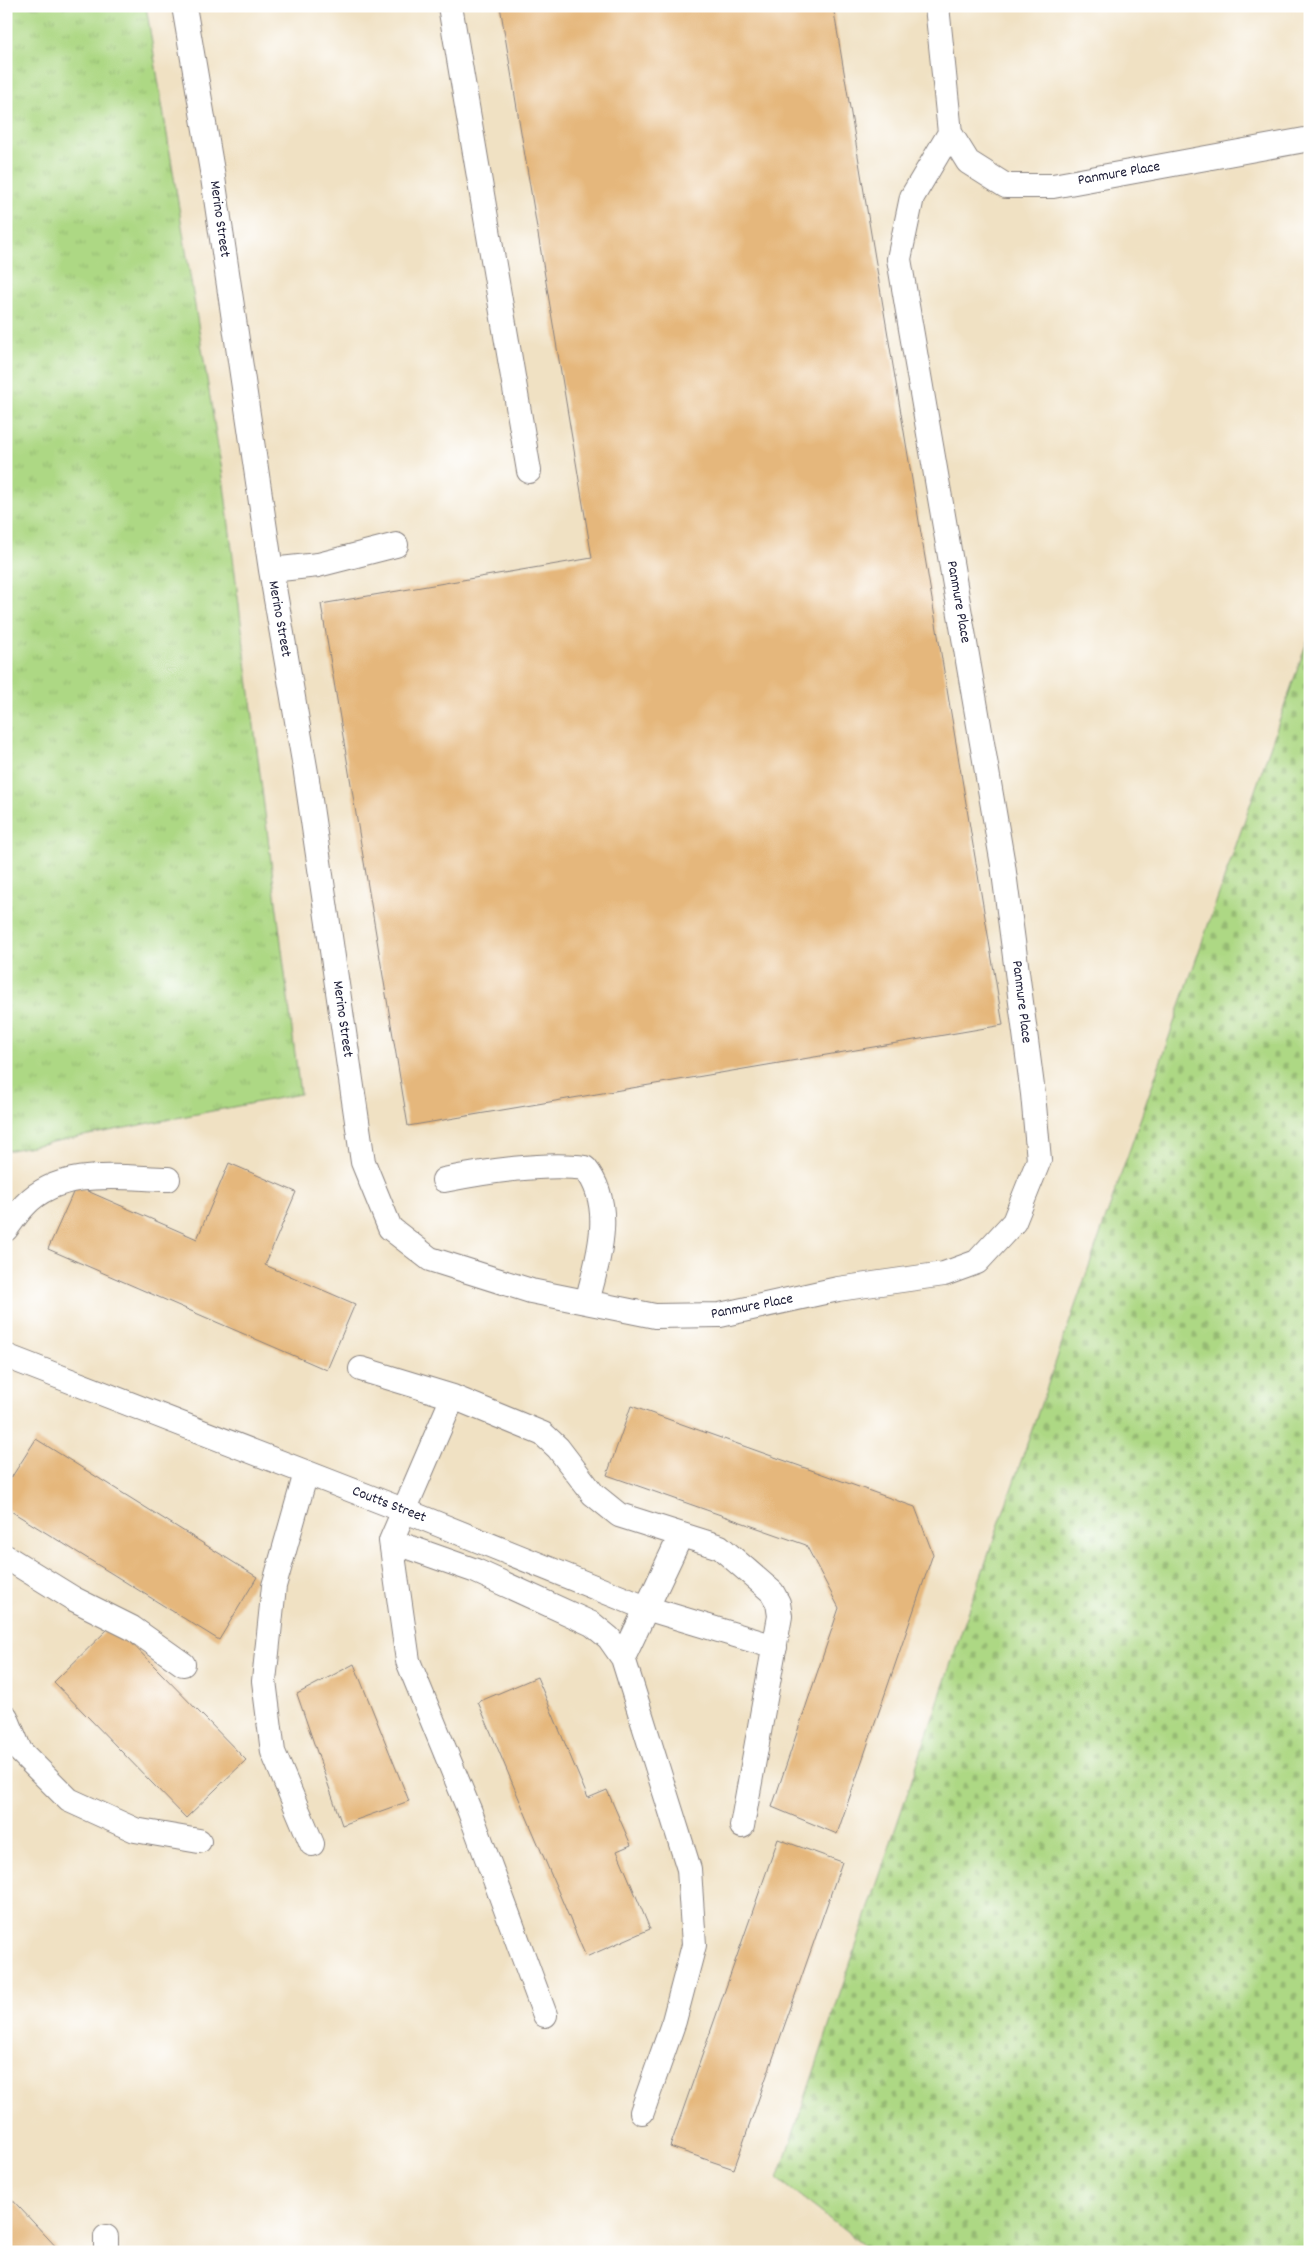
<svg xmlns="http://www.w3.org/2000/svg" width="1316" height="2258" viewBox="0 0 1316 2258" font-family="Dekko,sans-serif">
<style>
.grass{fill:url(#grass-tufts);stroke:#687d60}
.cemetery{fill:url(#cemetery-stones);stroke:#687d60}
.building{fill:#e5b77c}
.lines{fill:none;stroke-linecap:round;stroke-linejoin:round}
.service-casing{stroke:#89827f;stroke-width:26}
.service{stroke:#fff;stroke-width:24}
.labels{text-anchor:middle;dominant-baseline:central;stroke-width:5;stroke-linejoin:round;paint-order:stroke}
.street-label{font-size:15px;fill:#22223b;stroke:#fff}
</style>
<defs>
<pattern id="grass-tufts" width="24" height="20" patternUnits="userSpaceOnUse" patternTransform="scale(1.25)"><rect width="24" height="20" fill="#add884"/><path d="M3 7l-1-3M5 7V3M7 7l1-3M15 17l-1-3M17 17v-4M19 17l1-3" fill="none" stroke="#95b973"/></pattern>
<pattern id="cemetery-stones" width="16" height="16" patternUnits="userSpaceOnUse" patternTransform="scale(1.25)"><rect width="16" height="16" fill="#add884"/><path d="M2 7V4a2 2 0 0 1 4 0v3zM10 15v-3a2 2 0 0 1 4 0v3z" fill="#95b973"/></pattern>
</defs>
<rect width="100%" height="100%" fill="#fff"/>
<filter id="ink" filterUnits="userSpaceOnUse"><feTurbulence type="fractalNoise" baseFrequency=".02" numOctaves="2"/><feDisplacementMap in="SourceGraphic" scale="10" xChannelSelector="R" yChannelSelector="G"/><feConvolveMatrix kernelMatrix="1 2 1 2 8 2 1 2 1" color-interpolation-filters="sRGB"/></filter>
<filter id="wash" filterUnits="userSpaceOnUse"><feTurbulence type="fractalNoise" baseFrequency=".0096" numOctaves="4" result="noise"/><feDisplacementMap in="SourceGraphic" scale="20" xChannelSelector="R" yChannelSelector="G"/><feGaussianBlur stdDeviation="1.12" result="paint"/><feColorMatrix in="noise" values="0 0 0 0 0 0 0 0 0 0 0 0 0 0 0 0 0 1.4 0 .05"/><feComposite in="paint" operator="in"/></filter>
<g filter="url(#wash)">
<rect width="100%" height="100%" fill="#f0e1c3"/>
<path class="grass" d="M6,6H146L223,477L300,1094L6,1151Z"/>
<path class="cemetery" d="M1310,633V2252H872L778,2179L960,1636Z"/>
<g id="blocks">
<path class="building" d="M500,6H833L1003,1025L408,1126L321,604L592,558Z
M229,1163L296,1192L265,1265L355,1304L327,1370L48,1249L76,1186L197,1239Z
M631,1406L915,1507L933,1554L837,1834L772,1807L839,1608L806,1545L607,1475Z
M36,1439L257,1577L219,1640L6,1508V1486Z
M113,1624L246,1760L186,1818L54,1682Z
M354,1664L409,1801L342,1825L297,1694Z
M537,1677L588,1798L607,1790L631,1845L617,1851L650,1929L586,1957L478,1702Z
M778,1839L842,1862L734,2169L670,2147Z
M6,2193L61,2252H6Z"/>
</g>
</g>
<g filter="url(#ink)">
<use href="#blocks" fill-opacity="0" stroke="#89827f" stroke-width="1"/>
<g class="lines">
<g class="service-casing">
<path id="service" d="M184,6L212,171L271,570L306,773L363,1162L390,1228L430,1259L531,1291L655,1316L720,1315L838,1289L944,1274L977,1262L1014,1222L1039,1160L1033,1094L1003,865L899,259L912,197L950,133
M450,6L529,471
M937,6L950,133L968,162L1006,186H1053L1310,139
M271,570L318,565L396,545
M444,1180C483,1172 547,1162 585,1168C616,1206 598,1259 587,1302
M6,1229C12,1221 18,1212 25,1205C61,1167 121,1178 168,1179
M6,1356L403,1510L646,1608L775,1647
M361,1369L453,1397L391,1541L408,1661L470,1812L545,2015
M453,1397L543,1434L558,1448L593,1494L619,1515L720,1547L772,1592L778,1603L780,1616L742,1826
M306,1473L274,1586L264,1681L273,1752L312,1844
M391,1541L476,1571L592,1624L609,1638L623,1658L689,1869L694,1945L674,2021L642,2112
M6,1557L74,1599L132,1628L183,1664
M623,1658L681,1535
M6,1717L20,1751L69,1800L135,1830L199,1841
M106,2252V2237"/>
</g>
<use href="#service" class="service"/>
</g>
</g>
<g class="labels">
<g class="street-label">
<text transform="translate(1119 174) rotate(-10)">Panmure Place</text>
<text transform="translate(219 219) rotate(82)">Merino Street</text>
<text transform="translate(958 602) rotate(80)">Panmure Place</text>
<text transform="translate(279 619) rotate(80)">Merino Street</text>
<text transform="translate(1021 1002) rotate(83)">Panmure Place</text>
<text transform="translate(342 1019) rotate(82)">Merino Street</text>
<text transform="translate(752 1307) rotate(-11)">Panmure Place</text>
<text transform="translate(389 1505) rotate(21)">Coutts Street</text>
</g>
</g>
<rect width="1316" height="2258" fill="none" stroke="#fff" stroke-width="25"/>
</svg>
